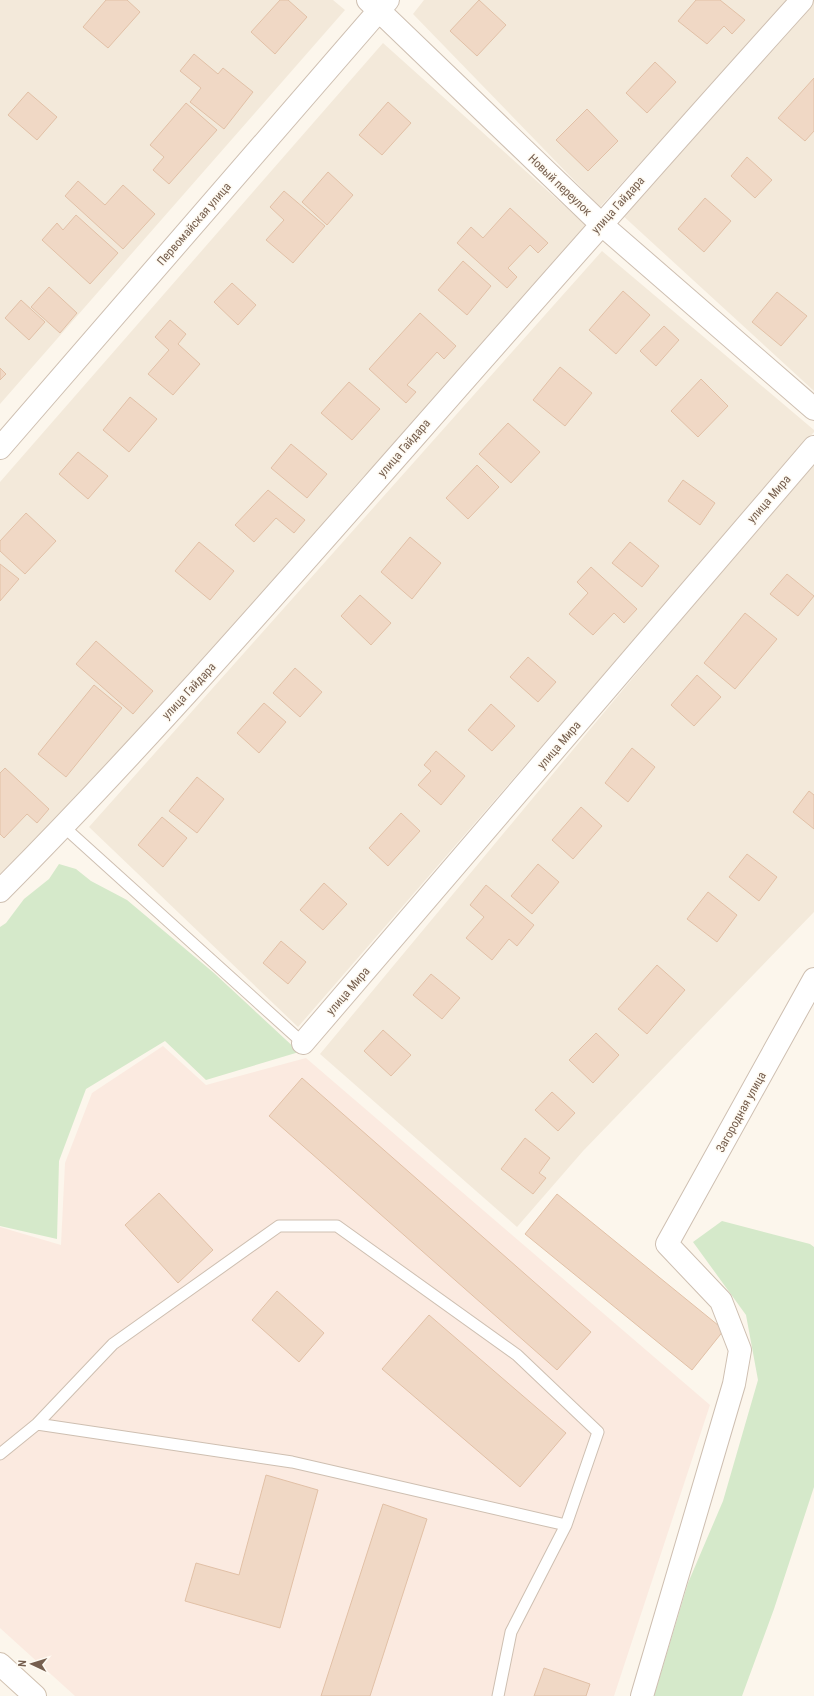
<svg xmlns="http://www.w3.org/2000/svg" width="814" height="1696" viewBox="0 0 814 1696" font-family="'Roboto Condensed',sans-serif">
<style>
.residential{fill:#f3e9da}
.commercial{fill:#fbeae0}
.green{fill:#d5e9ca}
.building{fill:#f0d8c5;stroke:#e1c0a6}
.lines{fill:none;stroke-linecap:round;stroke-linejoin:round}
.service-casing{stroke:#cebfb1;stroke-width:13}
.minor-casing{stroke:#cebfb1;stroke-width:24}
.secondary-casing{stroke:#d0c0af;stroke-width:24}
.service{stroke:#fff;stroke-width:11}
.minor{stroke:#fff;stroke-width:22}
.secondary{stroke:#fff;stroke-width:22}
.labels{text-anchor:middle;dominant-baseline:central;stroke-width:3;stroke-linejoin:round;paint-order:stroke}
.street-label{font-size:12px;fill:#765f4f;stroke:#fefaf2}
</style>
<rect width="100%" height="100%" fill="#fcf6ec"/>
<path class="residential" d="M0,0H333L345,10L0,404Z
M424,0H789L600,207L413,14Z
M813,0H814V391L620,213Z
M383,43L589,228L76,805L0,881V482Z
M602,251L814,430V432L298,1027L89,827Z
M814,460V912L583,1151L517,1227L320,1054Z"/>
<path class="commercial" d="M163,1046L206,1085L306,1058L710,1405L614,1696H75L0,1628V1227L61,1245L65,1163L92,1093Z"/>
<path class="green" d="M59,864L76,869L91,881L127,900L214,973L299,1052L206,1080L165,1041L86,1089L59,1161L57,1239L0,1226V927L6,923L24,899L49,879Z
M722,1221L810,1244L814,1247V1487L774,1609L742,1696H654L688,1583L723,1501L758,1380L746,1315L693,1242Z"/>
<path class="building" d="M106,0H127L140,12L108,48L83,27Z
M280,0H288L307,17L275,54L251,32Z
M479,0L506,25L477,56L450,31Z
M696,0H720L745,20L732,34L724,26L707,44L678,21Z
M194,54L218,74L223,68L253,92L224,129L190,102L201,88L180,71Z
M655,62L676,82L647,113L626,93Z
M814,78V131L805,141L778,118Z
M28,92L57,117L37,140L8,115Z
M388,102L411,123L382,155L359,135Z
M186,103L217,130L169,184L153,170L164,157L150,145Z
M587,109L618,141L588,171L556,140Z
M747,157L772,180L755,198L731,176Z
M328,172L353,195L327,225L302,202Z
M78,181L105,205L123,185L155,214L123,249L65,196Z
M284,191L325,226L293,263L266,240L284,220L270,207Z
M705,198L731,221L704,252L678,229Z
M510,208L548,243L538,253L530,245L508,268L517,277L507,288L457,243L471,227L483,238Z
M76,215L118,253L90,284L42,240L57,223L63,230Z
M463,261L491,286L467,315L438,290Z
M232,283L256,305L238,325L214,302Z
M49,287L77,313L60,333L31,307Z
M623,291L650,315L616,354L589,330Z
M777,292L807,316L781,346L752,322Z
M21,300L45,322L29,340L5,318Z
M420,313L456,346L444,359L437,352L407,385L416,392L406,403L369,369Z
M170,320L186,334L178,344L200,364L173,395L148,374L169,350L155,337Z
M664,326L679,340L656,366L640,351Z
M560,367L592,393L565,426L533,400Z
M0,368L6,374L0,380Z
M701,379L728,406L698,437L671,411Z
M349,382L380,409L352,440L321,413Z
M130,397L157,419L129,452L103,430Z
M508,423L540,452L511,483L479,454Z
M291,444L327,474L307,498L271,468Z
M78,452L108,476L88,499L59,474Z
M477,465L499,487L468,519L446,498Z
M683,480L715,503L700,525L668,501Z
M268,490L305,520L294,533L276,518L254,542L235,525Z
M26,513L56,541L25,574L0,551V541Z
M410,537L441,563L412,599L381,572Z
M199,542L234,571L210,600L175,571Z
M630,542L659,566L642,587L612,563Z
M0,564L19,579L0,601Z
M591,567L637,609L624,623L614,613L593,635L569,614L588,593L577,582Z
M787,574L814,596L798,616L770,594Z
M360,595L391,623L371,645L341,616Z
M745,613L777,639L735,689L704,663Z
M96,641L153,691L133,714L76,664Z
M528,657L556,682L538,702L510,677Z
M295,668L322,692L300,717L273,693Z
M697,675L721,697L694,726L671,705Z
M94,685L122,708L66,777L38,754Z
M264,703L286,722L259,753L237,733Z
M491,704L515,726L492,751L468,730Z
M632,748L655,767L628,802L605,783Z
M436,751L465,776L441,805L418,785L431,771L424,765Z
M5,768L49,809L37,823L27,814L4,838L0,834V773Z
M197,777L224,799L197,833L169,811Z
M809,791L814,795V829L793,812Z
M581,807L602,826L573,859L552,840Z
M401,813L420,831L388,866L369,848Z
M162,817L187,838L163,867L138,845Z
M747,854L777,877L759,901L729,877Z
M538,864L559,882L532,914L511,896Z
M324,883L347,904L323,930L300,910Z
M486,885L534,925L517,946L509,939L492,960L466,938L484,917L470,905Z
M708,892L737,915L717,942L687,919Z
M281,941L306,962L288,984L263,963Z
M657,965L685,990L647,1034L618,1009Z
M431,974L460,998L442,1019L413,995Z
M383,1030L411,1055L391,1076L364,1051Z
M596,1033L619,1055L593,1083L569,1060Z
M302,1078L591,1332L557,1370L269,1116Z
M552,1092L575,1113L558,1131L535,1110Z
M525,1138L550,1158L539,1173L546,1178L533,1194L501,1169Z
M159,1193L213,1250L178,1283L125,1225Z
M557,1194L724,1330L692,1370L525,1234Z
M277,1291L324,1333L299,1362L252,1320Z
M429,1315L566,1433L520,1487L382,1369Z
M266,1475L318,1490L280,1628L185,1601L196,1563L239,1575Z
M383,1504L427,1519L370,1696H321Z
M544,1668L590,1684L586,1696H534Z"/>
<g class="lines">
<g class="service-casing">
<path id="service" d="M64,827L303,1043
M37,1424L113,1344L279,1226H337L517,1355L598,1432L566,1525
M0,1454L37,1424L292,1462L566,1525L511,1632L498,1696"/>
</g>
<g class="minor-casing">
<path id="minor" d="M368,0L601,224L814,409
M0,448L388,0
M0,891C143,747 276,594 410,442C540,294 670,146 802,0
M303,1043L814,447
M642,1696L734,1384L740,1350L721,1301L667,1244L814,979"/>
</g>
<g class="secondary-casing">
<path id="secondary" d="M0,1664L35,1696"/>
</g>
<use href="#service" class="service"/>
<use href="#minor" class="minor"/>
<use href="#secondary" class="secondary"/>
</g>
<g class="labels">
<g class="street-label">
<text transform="translate(560 185) rotate(44)">Новый переулок</text>
<text transform="translate(618 205) rotate(-48)">улица Гайдара</text>
<text transform="translate(194 224) rotate(-49)">Первомайская улица</text>
<text transform="translate(404 448) rotate(-49)">улица Гайдара</text>
<text transform="translate(769 499) rotate(-49)">улица Мира</text>
<text transform="translate(189 691) rotate(-47)">улица Гайдара</text>
<text transform="translate(559 745) rotate(-49)">улица Мира</text>
<text transform="translate(348 991) rotate(-49)">улица Мира</text>
<text transform="translate(741 1112) rotate(-61)">Загородная улица</text>
</g>
</g>
<g transform="translate(32 1664) rotate(274)" stroke="#fefaf2" stroke-width="3" paint-order="stroke">
<path d="M0-3L7 15L0 10L-7 15Z" fill="#765f4f"/>
<text y="-6" font-size="11" font-weight="bold" text-anchor="middle" fill="#765f4f">N</text>
</g>
</svg>
